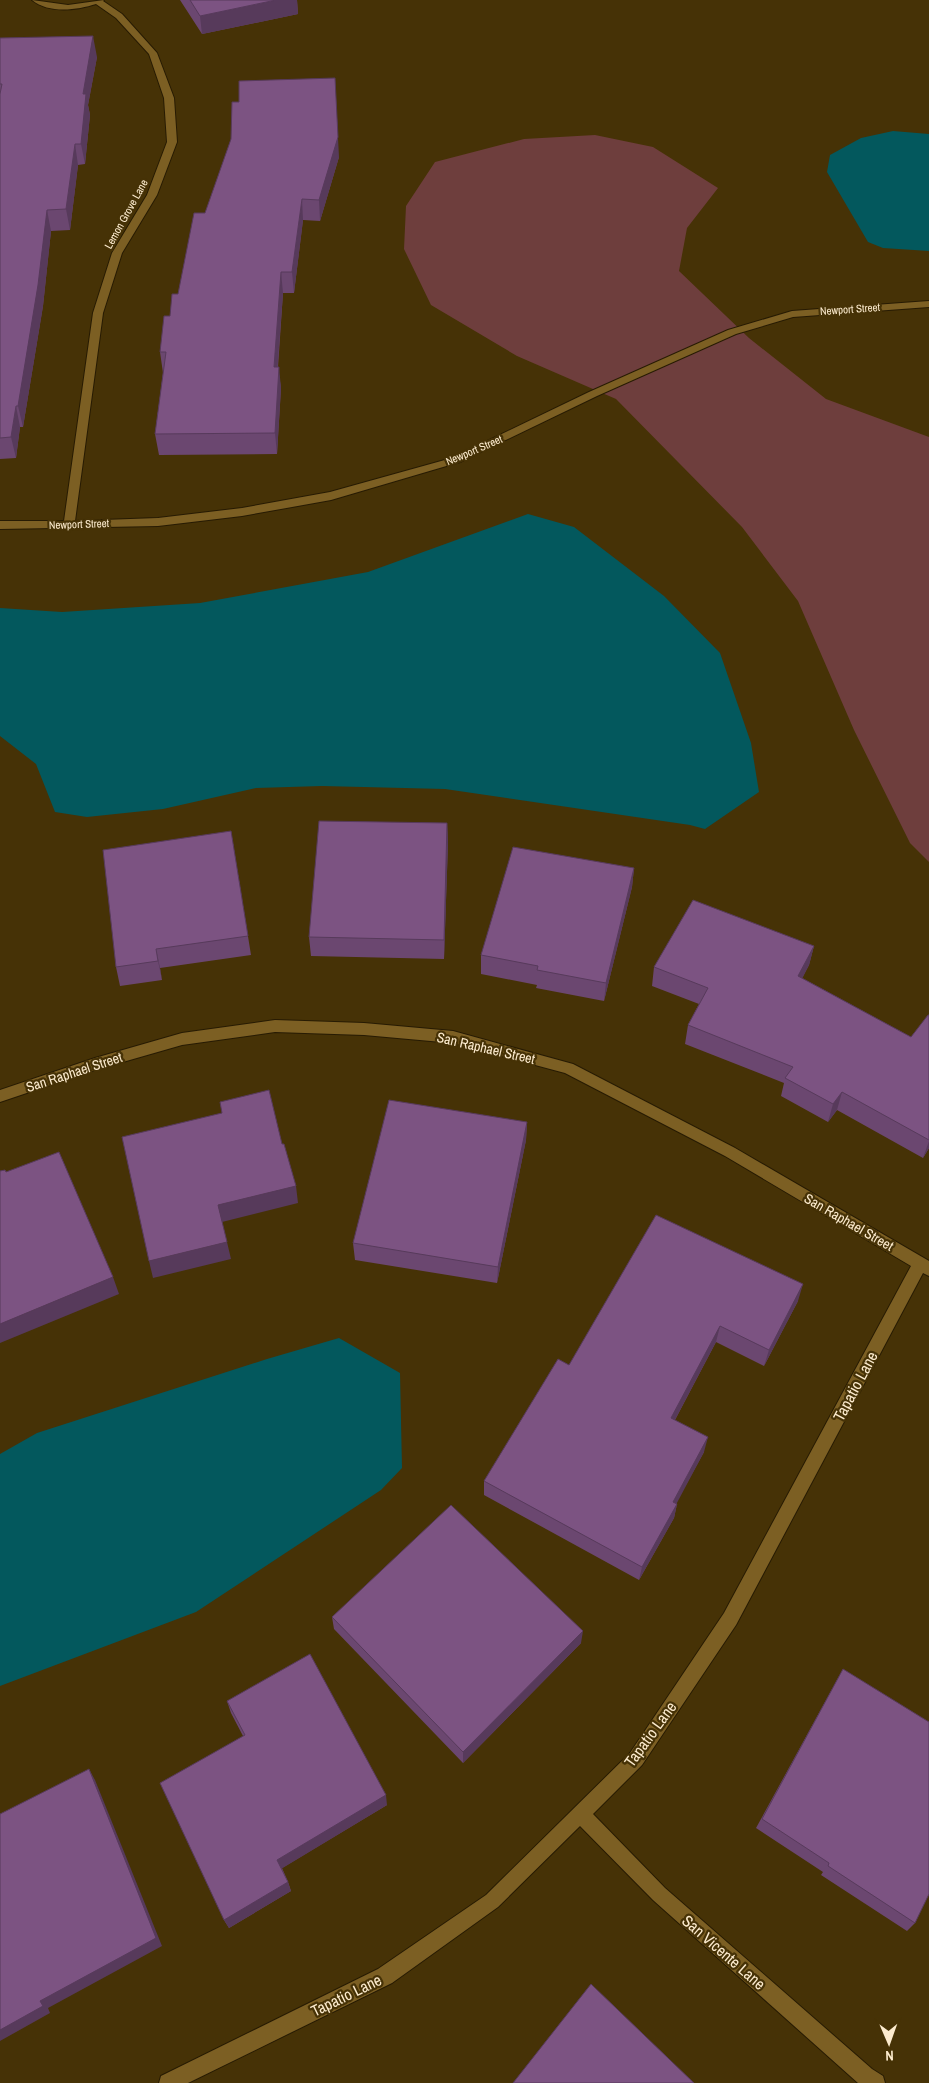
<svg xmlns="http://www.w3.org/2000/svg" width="929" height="2083" viewBox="0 0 929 2083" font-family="'Archivo Narrow',sans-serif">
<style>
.green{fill:#6e3e3d}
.water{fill:#03585d}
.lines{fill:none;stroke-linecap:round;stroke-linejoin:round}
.minor-casing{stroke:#271b03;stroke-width:2}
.minor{fill:#7c5f23;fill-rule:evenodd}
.wall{fill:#6b4770}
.shaded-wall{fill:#573a5b}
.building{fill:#7c5382;stroke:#573a5b}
.labels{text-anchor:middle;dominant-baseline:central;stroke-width:4.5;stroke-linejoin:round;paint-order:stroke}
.far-street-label{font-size:11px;fill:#fcebce;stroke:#463206}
.street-label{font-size:14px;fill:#fcebce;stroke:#463206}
.near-street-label{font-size:16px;fill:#fcebce;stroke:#463206}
</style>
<rect width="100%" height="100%" fill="#463206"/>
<path class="green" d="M595,135L653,147L718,188L687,228L679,271L749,338L826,399L929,437V862L910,843L854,730L798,601L742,527L616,399L517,356L431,305L404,249L406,206L435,162L524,139Z"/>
<path class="water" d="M893,131L929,134V251L883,248L868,242L827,172L830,155L861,138Z
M528,514L574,527L664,596L720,653L751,743L759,792L705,829L690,825L445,789L322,786L256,788L163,809L87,817L55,812L36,764L0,736V608L62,612L200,603L368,572Z
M339,1338L400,1373L402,1468L381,1490L196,1612L0,1686V1454L37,1433L267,1359Z"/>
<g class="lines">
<g class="minor-casing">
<path id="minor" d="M32,0L68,5L104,0L103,1L122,14L157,53L174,98L177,142L157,195L122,253L103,313L75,521L158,518L242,508L330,492L452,458L589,392L728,330L792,311L929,301V307L793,317L736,334L597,396L460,462L331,500L242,516L158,526L0,529V521H64L93,313L112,253L147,195L167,142L164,98L149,54L116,18L96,4C77,10 49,14 32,0Z
M275,1020L364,1023L453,1031L573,1064L735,1148L929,1261V1276L923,1273L736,1625L642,1765L593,1814L665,1888L872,2069L883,2076L885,2083H858L653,1900L580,1826L498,1907L392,1983L188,2083H159L161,2076L378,1969L486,1895L630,1753L724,1613L911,1266L725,1156L565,1073L453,1043L364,1035L275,1032L182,1045L95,1070L0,1102V1090L95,1058L182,1033Z"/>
</g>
<use href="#minor" class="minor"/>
</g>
<path class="wall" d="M180,0H297L298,14L202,34Z
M0,38L97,57L88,105L90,115L85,164L78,165L70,230L51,231L43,306L23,427H20L16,458L0,459Z
M339,157L320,221L303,220L294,293H283L278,367L281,388L277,454L159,455L155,434L163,373L160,352L170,316L178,294L205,213Z
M447,823L448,843L444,959L311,956L309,937Z
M231,831L251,955L160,968L162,980L120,986L116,967Z
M634,868L632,887L604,1001L536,988L537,985L481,974V955Z
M814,946L809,965L802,978L911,1037L929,1015V1148L923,1158L837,1110L828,1122L781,1096L784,1083L685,1044L688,1025L699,1004L652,986L654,967Z
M527,1122L526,1140L497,1283L355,1260L353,1243Z
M798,1301L764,1366L716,1342L675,1420L704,1452L676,1503L677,1504L674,1518L639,1580L484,1495V1481L569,1365Z
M332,1617L581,1643L463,1763L334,1629Z
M843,1669L915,1923L907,1931L821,1875L823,1872L756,1828Z
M227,1701L387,1805L282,1868L288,1882L291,1891L229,1928L224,1920L243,1736L231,1713Z"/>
<path class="shaded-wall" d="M276,0H297L298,14L202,34L200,16Z
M93,36L97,57L88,105L90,115L85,164L81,144L83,94Z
M336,99L339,157L320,221L319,200Z
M75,144L78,165L70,230L66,209Z
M302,199L303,220L294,293L292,272Z
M47,210L51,231L43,306L23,427L18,406Z
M281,272L283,293L276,388L274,367Z
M279,367L281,388L277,454L275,433Z
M16,406L20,427L16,458L11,437Z
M447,823L448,843L444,959V940Z
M634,868L632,887L604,1001L606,983Z
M814,946L809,965L794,995L798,976Z
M156,949L160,968L162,980L158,961Z
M842,1092L837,1110L828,1122L833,1104Z
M527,1122L526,1140L497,1283L498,1267Z
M929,1141V1148L923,1158Z
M296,1186L298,1203L222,1222L218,1205Z
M227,1242L231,1259L153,1278L149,1261Z
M113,1277L119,1294L0,1343V1324Z
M803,1284L798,1301L764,1366L769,1350Z
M720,1326L716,1342L668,1433L671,1418Z
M708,1437L704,1452L670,1516L673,1502Z
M677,1504L674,1518L639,1580L642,1567Z
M583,1631L581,1643L463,1763V1752Z
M89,1769L95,1780L162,1946L48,2008L50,2013L0,2041V2030L40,2001Z
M386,1795L387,1805L281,1869L277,1860Z
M288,1882L291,1891L229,1928L224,1920Z"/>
<path class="building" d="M190,0H276L200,16Z
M93,36L83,94H86L81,144H75L66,209L47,210L38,285L18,406H16L11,437L0,438V94L2,84H0V38Z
M335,78L338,137L319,200L302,199L292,272H281L274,367H279L275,433L155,434L166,352H160L164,316H170L172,294H178L194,213H205L231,139L232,102H239V81Z
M319,821L447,823L444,940L309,937Z
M231,831L248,936L156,949L158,961L116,967L103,850Z
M513,847L634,868L606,983L537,970L538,966L481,955Z
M693,900L814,946L798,976L911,1037L928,1015H929V1140L842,1092L833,1104L785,1078L793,1067L688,1025L708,988L654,967Z
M269,1090L282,1144H284L296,1186L218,1205L227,1242L149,1261L122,1137L222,1113L220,1102Z
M389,1100L527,1122L498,1267L353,1243Z
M59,1152L113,1277L0,1324V1171L5,1170L6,1172Z
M656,1215L803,1284L769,1350L720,1326L671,1418L708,1437L673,1502L677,1504L642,1567L484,1481L558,1359L569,1365Z
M451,1505L583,1631L463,1752L332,1617Z
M310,1654L386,1795L277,1860L288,1882L224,1920L160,1783L245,1735L227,1701Z
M843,1669L929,1722V1894L915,1923L828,1866L829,1863L762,1819Z
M89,1769L156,1938L40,2001L43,2006L0,2030V1814Z
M591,1984L694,2083H513Z"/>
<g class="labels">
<g class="far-street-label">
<text transform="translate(126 214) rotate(-61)">Lemon Grove Lane</text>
<text transform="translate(850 309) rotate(-4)">Newport Street</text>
<text transform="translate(474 450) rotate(-23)">Newport Street</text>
<text transform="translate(79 524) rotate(-2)">Newport Street</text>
</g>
<g class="street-label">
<text transform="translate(486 1048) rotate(13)">San Raphael Street</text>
<text transform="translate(74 1072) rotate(-18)">San Raphael Street</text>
<text transform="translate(849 1222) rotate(30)">San Raphael Street</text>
</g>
<g class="near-street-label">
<text transform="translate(855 1386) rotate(-62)">Tapatio Lane</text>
<text transform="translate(650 1734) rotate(-54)">Tapatio Lane</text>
<text transform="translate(724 1952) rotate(41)">San Vicente Lane</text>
<text transform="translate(346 1995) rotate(-26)">Tapatio Lane</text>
</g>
</g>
<g transform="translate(889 2043) rotate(178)" stroke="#463206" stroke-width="4" paint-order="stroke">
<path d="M0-4L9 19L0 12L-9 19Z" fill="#fcebce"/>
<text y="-8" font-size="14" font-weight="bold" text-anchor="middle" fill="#fcebce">N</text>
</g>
</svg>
